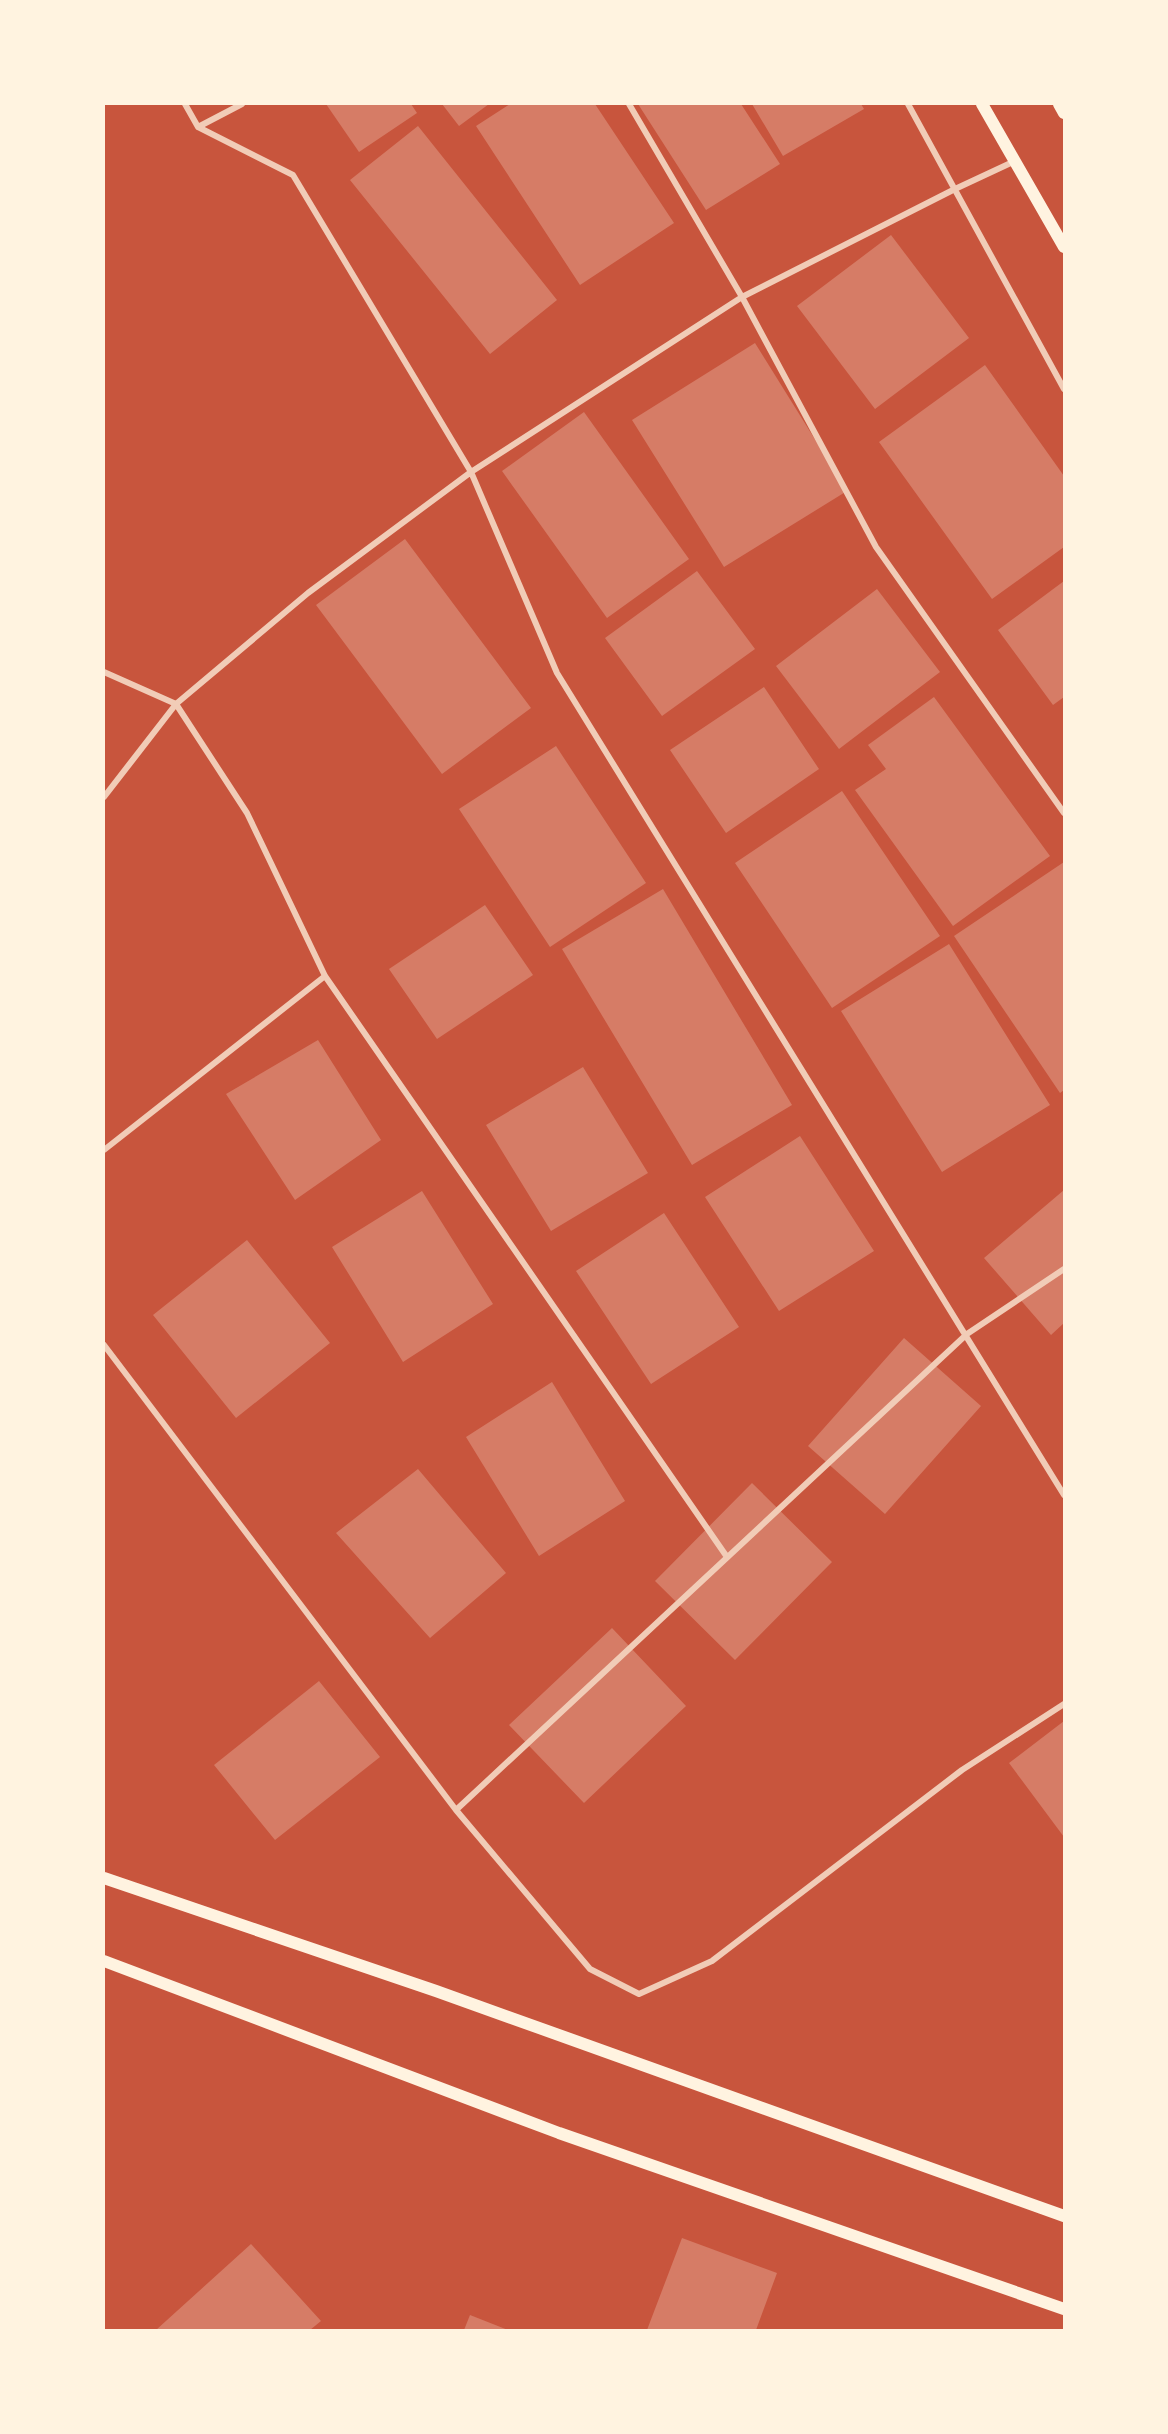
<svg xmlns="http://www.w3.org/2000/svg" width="1168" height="2434" viewBox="0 0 1168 2434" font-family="'DejaVu Sans',sans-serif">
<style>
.building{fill:#d67c66}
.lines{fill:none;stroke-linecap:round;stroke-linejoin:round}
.minor{stroke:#f1ccb7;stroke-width:6}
.secondary{stroke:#fff3e0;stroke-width:12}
</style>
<rect width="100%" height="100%" fill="#c8553d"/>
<path class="building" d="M326,104H411L417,113L359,152Z
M442,104H489L459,126Z
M510,104H595L674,223L580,285L476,126Z
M638,104H741L780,164L706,210Z
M752,104H861L864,109L783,156Z
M418,126L557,300L490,354L350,180Z
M891,235L969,338L875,409L797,306Z
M755,343L847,491L724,567L632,420Z
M985,365L1064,476V547L992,599L879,442Z
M584,412L689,559L607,618L502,471Z
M405,539L531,708L442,774L316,605Z
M697,571L755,649L662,716L605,638Z
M1064,581V697L1053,705L998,630Z
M877,589L940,672L839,749L776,666Z
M764,687L819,769L726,833L670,750Z
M934,697L1050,856L953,926L855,790L886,769L868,745Z
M556,746L646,883L550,947L459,809Z
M842,791L940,936L832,1008L735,863Z
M1064,862V1090L1060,1093L954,936Z
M663,889L792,1105L692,1165L562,949Z
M485,905L533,975L437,1039L389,969Z
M949,944L1050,1105L942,1172L841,1011Z
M318,1040L381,1140L295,1200L226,1094Z
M583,1067L648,1173L551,1231L486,1125Z
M800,1136L874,1251L779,1311L705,1197Z
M1064,1190V1323L1051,1335L984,1258Z
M422,1191L493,1304L403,1362L332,1247Z
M664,1213L739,1327L651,1384L576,1271Z
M247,1240L330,1343L236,1418L153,1315Z
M904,1338L981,1406L885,1514L808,1446Z
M552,1382L625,1501L539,1556L466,1437Z
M418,1469L506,1573L430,1638L336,1533Z
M752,1483L832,1562L735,1660L655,1581Z
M612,1628L686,1706L584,1803L509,1725Z
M319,1681L380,1757L275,1840L214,1765Z
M1064,1721V1837L1009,1763Z
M682,2238L777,2273L756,2330H647Z
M251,2244L321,2321L310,2330H156Z
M470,2315L508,2330H464Z"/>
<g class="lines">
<path class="minor" d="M185,104L198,127L293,175L471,472L557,673L1064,1495
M629,104L742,297L876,547L1064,813
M908,104L1064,389
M198,127L242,104
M104,672L176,704L247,813L325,976L727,1557
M104,797L176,704L308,593L471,472L742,297L955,189L1015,161
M104,1150L325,976
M104,1345L456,1810L967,1334L1064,1269
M456,1810L590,1969L639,1994L712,1961L962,1770L1064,1704"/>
<path class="secondary" d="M982,104L1064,247
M1059,104L1064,113
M104,1878L436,1991L1064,2216
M104,1961L559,2133L1064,2309"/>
</g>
<rect width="1168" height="2434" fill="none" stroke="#fff3e0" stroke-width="210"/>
</svg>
